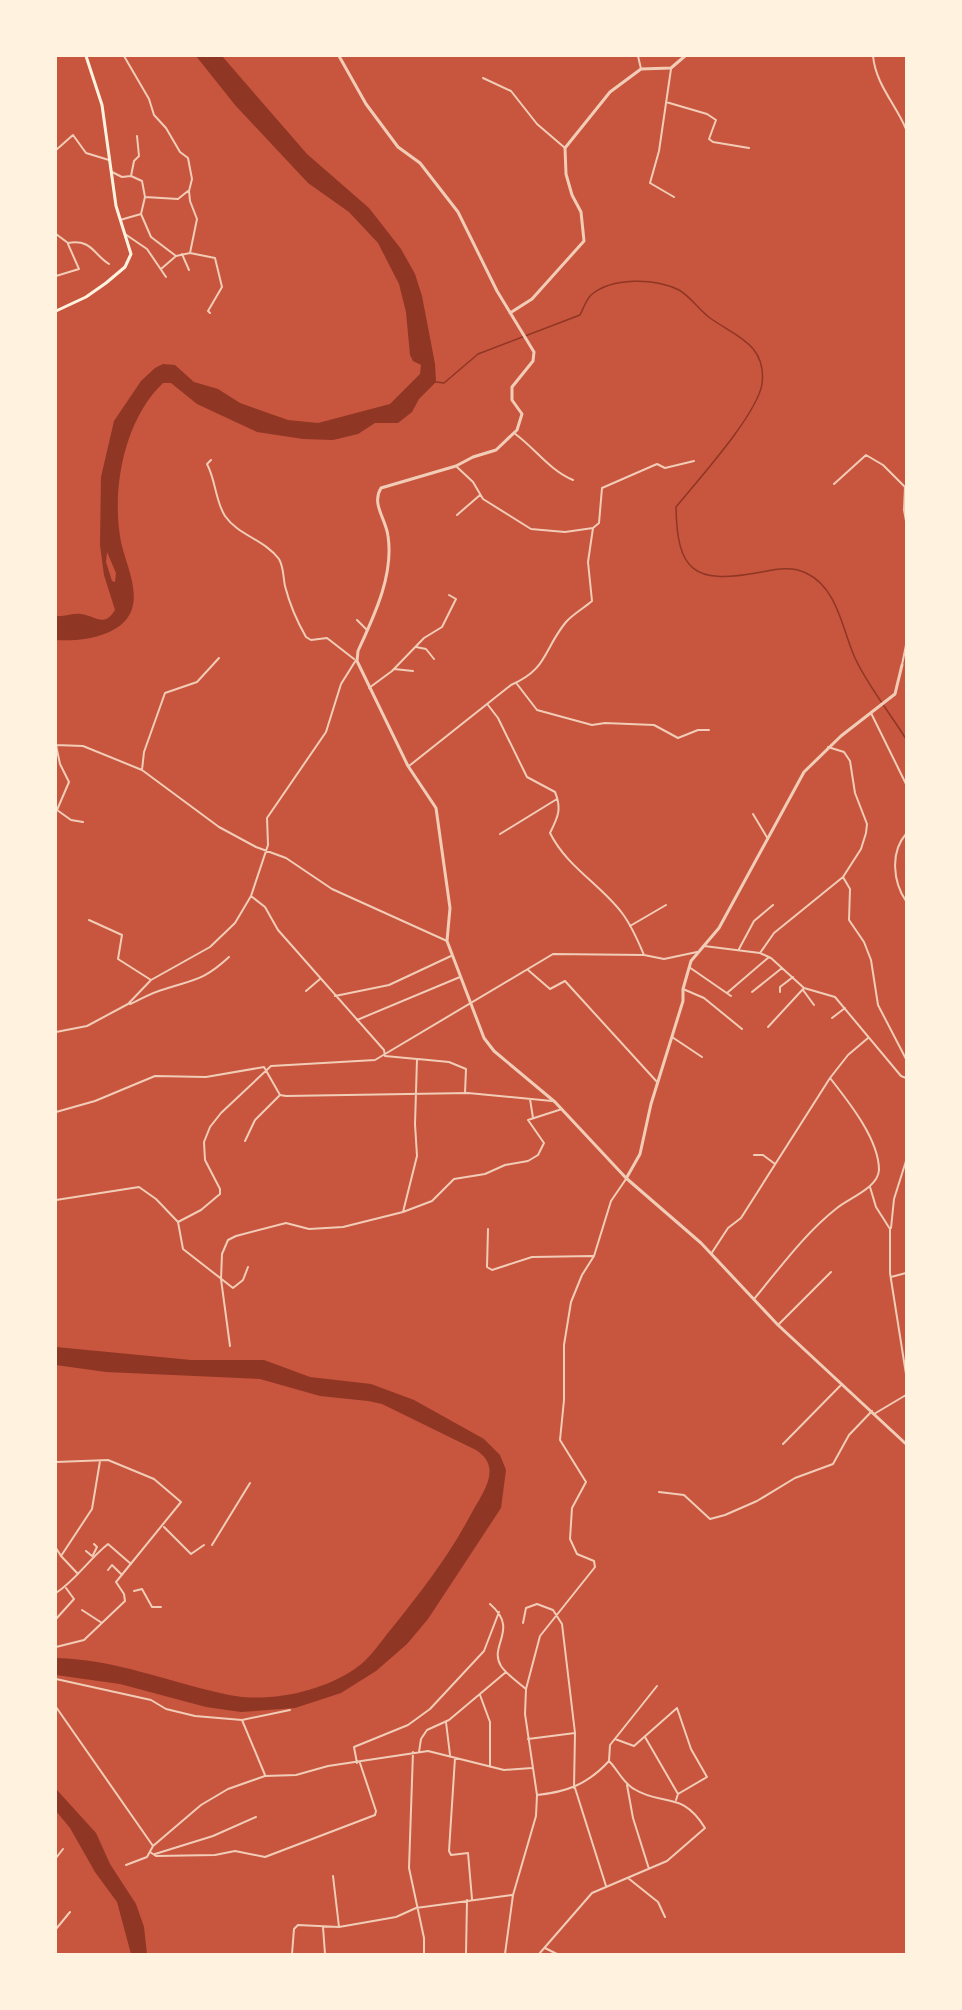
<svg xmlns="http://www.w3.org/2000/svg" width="962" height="2010" viewBox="0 0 962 2010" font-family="'PT Serif',serif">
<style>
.water{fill:#8f3625;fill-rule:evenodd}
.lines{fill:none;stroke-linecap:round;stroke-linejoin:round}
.stream{stroke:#8f3625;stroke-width:1.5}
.minor{stroke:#f1ccb7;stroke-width:2}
.tertiary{stroke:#f1ccb7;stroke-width:3}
.secondary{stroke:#fff3e0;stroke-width:3}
</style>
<rect width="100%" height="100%" fill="#c8553d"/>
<path class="water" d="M196,56H222L307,154L369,208L401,249L415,274L422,296L435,364L436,382L419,399L412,412L398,423H375L358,434L333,440L303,439L257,432L197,404L171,383H163C124,420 111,490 121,542C125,561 137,585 133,605C127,636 82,642 56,640V616C64,617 72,613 81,614C96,616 104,628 115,610L104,575L100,545L101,477L114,421L141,381L155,368L163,364L175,365L194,382L218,389L240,403L288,420L318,423L390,404L420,374L421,365L413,361L410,355L406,312L399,284L378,243L349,212L308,183L235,105ZM107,552L116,573L115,582L112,581L106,562Z
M56,1347L191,1360H264L310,1377L371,1384L414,1400L484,1439L500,1455L506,1470L501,1508L428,1619L407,1644L376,1671L341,1693L295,1708L241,1712L206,1707L120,1684L56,1675V1658C115,1659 171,1683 229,1695C269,1703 322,1692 356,1668C370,1659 381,1641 392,1628C421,1592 448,1557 470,1516C482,1493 504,1468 476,1450L382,1404L368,1401L320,1396L260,1379L106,1372L63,1366L56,1365Z
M56,1789L96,1833L110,1864L136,1904L144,1927L147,1954H131L117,1902L95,1872L70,1828L56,1811Z"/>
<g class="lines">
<path class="stream" d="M436,382L444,383L478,354L580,315C583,309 586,300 591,295C612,277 655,278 679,290C690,296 699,310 710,318C735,336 767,344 762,384C757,415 697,481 676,507C677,571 694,584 756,573C773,570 790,565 806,573C838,588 842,629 855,658C868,686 890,713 906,739"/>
<path class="minor" d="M124,56L149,99L154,115L166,128L180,152L188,158L192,179L189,191L190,201L197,219L190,253
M638,56L641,69
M873,56C876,85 895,103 906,129
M671,69L659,151L650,183L674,197
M483,78L511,91L537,124L565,148
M666,102L707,114L716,120L709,139L713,142L749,148
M56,150L73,135L86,153L109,160
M112,172L122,177L131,176L134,161L139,156L137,136
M131,176L142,181L145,197L141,214
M145,197L178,199L188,191
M120,220L141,214L151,237L176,256L190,253L215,258L222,287L208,311L210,313
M56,234L68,243C92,239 93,254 109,264
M125,234L147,249L166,277
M182,254L189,270
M161,269L176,256
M56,276L79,269L68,244
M514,433C535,448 549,470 573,480
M211,460L207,464C216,481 215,500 225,516C238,535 265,540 279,559C284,568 283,577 285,586C289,602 298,623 306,637L311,640L327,638L354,659
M457,467L473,482L483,499L531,529L565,532L593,528L599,523L602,488L657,464L665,468L694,461
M834,484L866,455L883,465L905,487L904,510L906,521
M457,515L480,495
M357,620L367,630
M416,647L426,649L434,659
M902,665L906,645
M394,669L413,671
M517,684L537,710L592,725L605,723L654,725L678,738L698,730H709
M369,688L392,671L424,638L442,627L456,599L449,595
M488,705L498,718L527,777L555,792C562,809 558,817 550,833C567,867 600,884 622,913C632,926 638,941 644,955
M871,713L906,784
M56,745L83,746L142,770L219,827L256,847L286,858L332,889L447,941
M56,745L60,764L69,782L57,810L71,820L83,822
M409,766L511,685C548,669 543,650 566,622C573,614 584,608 592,601L588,562L593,528
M142,770L144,752L165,693L197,682L219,658
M753,814L768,839
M500,834L557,799
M906,834C890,852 893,882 906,901
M843,877L850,889L849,920L864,942L871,960L878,1005L906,1059
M89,920L122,935L118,959L151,980
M630,926L666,905
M704,946L760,953L771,958L804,988L835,997L901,1076L906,1078
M739,949L754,921L773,905
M760,953L774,933L843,877L861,849L866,833L867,824L855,793L850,761L844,752L828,747
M689,967L731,996
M528,970L550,989L565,981L658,1083
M683,989L704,998L742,1029
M803,990L814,1005
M306,991L320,979
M752,992L782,968
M780,992V987L793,977
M727,993L769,957
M335,996L389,985L451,956
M130,1004C141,999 153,992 165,989C196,979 204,980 229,957
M832,1018L845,1008
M357,1020L460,977
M768,1027L804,988
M56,1032L87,1026L128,1004L151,980L210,947L235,923L251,896L268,845L267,818L326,732L341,684L356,660
M672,1037L702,1057
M418,1059L449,1062L466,1069L465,1093
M530,1099L533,1118
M56,1112L95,1101L155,1076L206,1077L264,1067L280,1095L286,1096L468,1093L552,1101
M245,1141L255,1120L280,1095
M754,1155H763L775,1164
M870,1187L876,1207L890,1229V1273L906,1374
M56,1200L139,1187L156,1199L178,1222L183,1249L233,1288L243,1280L248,1267
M403,1212L432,1201L454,1179L485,1174L505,1165L528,1161L538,1155L544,1143L528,1120L562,1109
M178,1222L201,1210L220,1194V1189L205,1160L204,1142L210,1127L221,1113L271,1066L375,1060L553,954L644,955L664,959L697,952
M891,1228L894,1199L906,1161
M488,1229L487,1267L492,1270L532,1257L593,1256
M711,1254L728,1228L741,1218L830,1078L848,1055L868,1038
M891,1277L906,1273
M754,1299C780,1268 804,1234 837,1208C849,1198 878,1188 879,1170C879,1139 848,1101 830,1078
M778,1325L831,1272
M230,1346L221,1279L222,1254L228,1240L236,1236L286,1223L309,1229L343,1227L403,1212L417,1156L415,1124L417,1059L385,1056L384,1050L278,930L265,907L251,896
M874,1414L906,1395
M783,1444L842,1384
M56,1462L108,1460L154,1479L181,1502L116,1582L124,1594L125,1601L84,1640L56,1647
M659,1492L684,1495L710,1519L725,1515L757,1501L795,1478L833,1464L849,1435L872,1411
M164,1527L191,1554L204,1545
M212,1545L250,1483
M56,1548L61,1556
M86,1551L92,1556
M93,1555L97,1547L94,1544
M108,1570L112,1565L122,1575
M78,1574L61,1556L92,1509L100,1461
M134,1591L142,1589L152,1607H161
M56,1593C76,1580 88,1560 108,1544L131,1564
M490,1604C520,1630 488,1645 501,1666C507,1675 518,1682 526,1689
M82,1610L102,1623
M56,1619L74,1599L66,1588
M523,1623L526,1608L537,1604L553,1610L562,1624L575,1733L574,1788
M56,1679L151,1700L166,1709L195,1716L242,1720L265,1775
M480,1695L490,1722V1767
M56,1707L153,1846
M242,1720L290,1710
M446,1722L450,1755
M645,1737L678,1794
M528,1739L575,1733
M615,1739L634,1746L677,1708L691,1749L707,1777L678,1794L676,1800
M413,1752L409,1868L424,1938V1954
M419,1752L421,1739L427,1730L449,1720L506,1672
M455,1758L449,1851L451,1855L468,1853L472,1899
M609,1761L610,1745L657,1686
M357,1763L354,1747L408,1725L430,1709L484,1651L499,1612
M627,1785L633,1818L649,1869
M575,1788L606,1886
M537,1795C567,1792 588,1784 609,1761C618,1770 623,1783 634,1789C663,1807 682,1790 705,1828L667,1861L592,1893L539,1954
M150,1852L156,1856L215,1855L235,1851L265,1857L375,1815L376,1811L360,1763
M155,1854L213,1836L256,1817
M56,1858L63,1849
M126,1865L147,1857L153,1846L201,1805L228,1789L265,1776L296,1775L328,1766L428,1751L504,1770L532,1768
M333,1876L339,1927
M628,1878L658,1902L665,1917
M323,1927L325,1954
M56,1929L70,1912
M545,1948L557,1954
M292,1954L294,1929L298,1925L339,1927L396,1917L416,1908L512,1895
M466,1954L467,1900
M505,1954L513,1895L536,1816L537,1795L525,1714L526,1689L540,1636L595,1567L594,1561L577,1554L570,1539L572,1508L586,1482L560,1440L564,1400V1345L571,1302L582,1275L594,1256L611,1201L626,1179"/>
<path class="tertiary" d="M339,56L366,104L398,147L420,163L458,212L497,291L534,352L533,361L512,387V400L522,414L517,430L496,450L473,457L456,466L381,488C371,504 386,519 388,536C394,575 374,616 358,651L357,661L408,766L436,808L450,908L447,941L484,1038L494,1051L555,1102L626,1178L701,1243L778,1325L906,1444
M510,313L532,299L584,241L581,212L572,195L566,174L565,148L610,92L641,69L671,68L685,56
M627,1177L640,1154L651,1104L683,1001V989L691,961L719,928L804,772L841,736L895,694L902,665"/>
<path class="secondary" d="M56,311L86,297L106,283L125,267L131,254L116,206L102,105L86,56"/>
</g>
<rect width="962" height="2010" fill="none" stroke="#fff3e0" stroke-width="114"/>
</svg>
